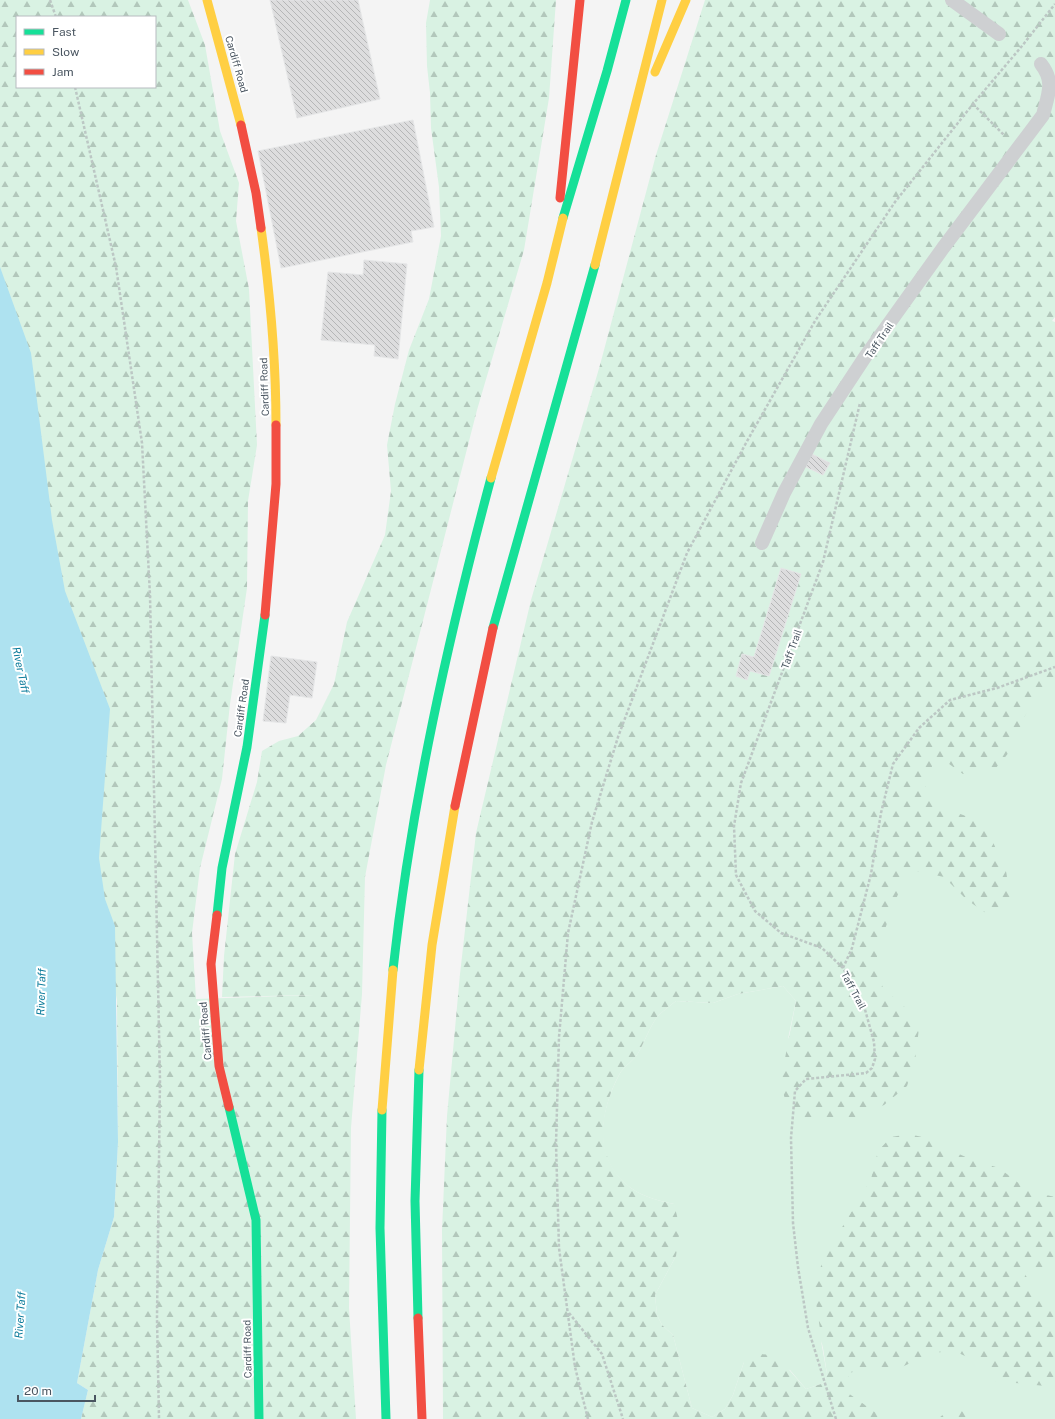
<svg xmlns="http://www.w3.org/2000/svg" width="1055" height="1419" viewBox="0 0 1055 1419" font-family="'Public Sans',sans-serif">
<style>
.green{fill:#d9f2e3}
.forest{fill:url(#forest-firs);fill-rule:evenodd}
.water{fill:#aee2f0}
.building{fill:url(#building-back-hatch);stroke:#e5e6e7}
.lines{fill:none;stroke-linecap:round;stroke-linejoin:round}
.path{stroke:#bcc7c4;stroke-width:2.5;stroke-dasharray:3 2;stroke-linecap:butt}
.lane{stroke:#ced0d2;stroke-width:14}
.fast{stroke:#16e098;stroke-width:9}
.slow{stroke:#ffcf43;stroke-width:9}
.jam{stroke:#f24e42;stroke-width:9}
.labels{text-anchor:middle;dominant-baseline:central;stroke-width:4;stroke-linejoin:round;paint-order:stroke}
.street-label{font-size:10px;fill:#4a5661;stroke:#fff}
.water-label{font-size:11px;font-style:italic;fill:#0c7c9b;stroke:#fff}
</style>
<defs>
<pattern id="forest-firs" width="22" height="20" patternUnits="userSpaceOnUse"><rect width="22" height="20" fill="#d9f2e3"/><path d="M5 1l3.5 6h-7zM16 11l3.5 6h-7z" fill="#b2c7bb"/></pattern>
<pattern id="building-back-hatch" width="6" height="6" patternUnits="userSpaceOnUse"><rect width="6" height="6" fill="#ddddde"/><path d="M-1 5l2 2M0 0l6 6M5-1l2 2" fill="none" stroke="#b5b6b7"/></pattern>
</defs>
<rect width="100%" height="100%" fill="#f4f4f4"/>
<path class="green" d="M1055,651V1419H849L821,1341L827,1374L824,1383L806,1389L790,1370L744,1362L733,1395L725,1409L712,1417L692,1408L673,1335L662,1325L657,1315L655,1295L676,1256L674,1204C659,1201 644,1197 631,1188C592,1160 599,1113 619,1075C622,1068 632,1062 637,1055C644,1044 651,1023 659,1015C664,1010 670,1006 676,1001L713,1003L738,994L783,986L796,1001L788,1039L835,939L868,769Z"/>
<path class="forest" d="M0,0H188L205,45L220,131L239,183L236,221L249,289L257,445L248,501L247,588L230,704L222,779L200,868L192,933L196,999L314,995L222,997L224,956L235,854L257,782L262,751L279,741L298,736L316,720L334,684L347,622L385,535L391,491L387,445L395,404L409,350L429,299L441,236L439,187L431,128L430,93L427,66L426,23L430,0H556L549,98L524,250L477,410L386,765L365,877L362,994L351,1128L349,1308L356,1419H81L88,1390L77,1383L98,1270L114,1217L118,1142L117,1001L0,303ZM17,17H155V87H17Z
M705,0H1055V317L1052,321L1055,322V678C1028,692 1023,728 1009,752C1005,758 1000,763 995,769L963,774L945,761L933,764L925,784L932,804L980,821L992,840L1006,871L1011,901L998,915L984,912L966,899L944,877L916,871L905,878L893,906L883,935L875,964L883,988L908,1010L919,1028L915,1061L907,1086L884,1105L848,1120L810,1121L793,1113L784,1096L782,1074L796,1001L783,986L738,994L713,1003L676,1001C670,1006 664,1010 659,1015C651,1023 644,1044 637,1055C632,1062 622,1068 619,1075C599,1113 593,1160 631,1188C644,1197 659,1201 674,1204L680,1228L676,1256L655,1295L657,1315L662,1325L673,1335L692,1408L712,1417L725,1409L733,1395L744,1362L759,1354L776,1355L806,1389L824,1383L827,1374L814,1290L823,1259L871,1179L878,1151L891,1137L909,1134L922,1137L970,1159L999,1168L1029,1191L1055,1197V1264L1024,1272L1034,1291L1055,1305V1387L995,1381L974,1360L954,1351L931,1353L900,1368H869L849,1373L848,1393L882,1417L888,1419H443L442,1230L447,1116L460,974L476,833L531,600L600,365L656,155Z
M947,1411H962L971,1419H938Z"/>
<path class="water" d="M0,267L31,353L52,520L65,591L110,709L99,858L105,899L115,926L118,1142L114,1217L98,1270L77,1383L88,1390L81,1419H0Z"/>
<path class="building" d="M270,0H358L380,99L297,118Z
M413,120L434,227L411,231L413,242L281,268L258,151Z
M364,260L407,264L398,359L374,356L375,345L321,340L328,272L363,275Z
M812,454L830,463L823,475L806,467Z
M781,568L801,574L769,676L750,671L747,680L736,676L742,654L754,657Z
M271,656L317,662L312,698L290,695L286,723L263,721Z"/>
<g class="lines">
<path class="path" d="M50,0L56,17
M75,87L116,267L142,443L150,595L160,1080L157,1318L159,1419
M973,104L1004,135
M843,968L852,948L871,874L881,813L893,764L919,728L950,700L997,688L1055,667
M569,1313L602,1354L623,1419
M588,1419L575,1367L559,1248L556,1144L559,1037L568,933L592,822L618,737L687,553L746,443L815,321L895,202L973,104L1022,46L1055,4
M836,1419L808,1328L798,1267L793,1223L791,1138L795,1091L806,1079L866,1073L872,1068L875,1059L874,1042L864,1006L843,968L822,948L781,933L755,911L736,875L734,826L741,783L823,562L860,403"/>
<path class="lane" d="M952,0L999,34
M762,543L784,493L821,424L865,357L943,248L1043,115C1048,94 1055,82 1041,64"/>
<path class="fast" d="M563,218L607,71L626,0
M493,628L595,265
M217,915L222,868L247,747L265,615
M393,970C411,804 448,639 491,478
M229,1107L256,1220L259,1419
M382,1110L380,1228L386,1419
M418,1318L415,1201L419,1070"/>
<path class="slow" d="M207,0L241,125
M655,72L686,0
M261,228C270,293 276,359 276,425
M595,265L662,0
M491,478L547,283L563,218
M419,1070L432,945L455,806
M382,1110L393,970"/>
<path class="jam" d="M241,125L256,193L261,228
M560,198L580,0
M265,615L276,484V425
M455,806L493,628
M217,915L211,964L219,1066L229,1107
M418,1318L422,1419"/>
</g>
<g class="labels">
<g class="street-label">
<text transform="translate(237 64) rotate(74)">Cardiff Road</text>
<text transform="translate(879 340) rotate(-56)">Taff Trail</text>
<text transform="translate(264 387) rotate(-92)">Cardiff Road</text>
<text transform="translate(791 649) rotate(-70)">Taff Trail</text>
<text transform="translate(241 708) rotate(-82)">Cardiff Road</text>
<text transform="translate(854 990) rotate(62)">Taff Trail</text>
<text transform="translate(205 1031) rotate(-95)">Cardiff Road</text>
<text transform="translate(247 1349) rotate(-91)">Cardiff Road</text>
</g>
<g class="water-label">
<text transform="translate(21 670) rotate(78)">River Taff</text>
<text transform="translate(41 992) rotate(-88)">River Taff</text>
<text transform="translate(20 1315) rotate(-86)">River Taff</text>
</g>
</g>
<rect x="16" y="16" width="140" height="72" fill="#ffffff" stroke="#b7bbc0"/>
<rect x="24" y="29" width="20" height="6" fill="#16e098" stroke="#b7bbc0"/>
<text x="52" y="36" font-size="12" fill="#4a5661">Fast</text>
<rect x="24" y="49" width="20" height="6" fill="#ffcf43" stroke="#b7bbc0"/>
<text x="52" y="56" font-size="12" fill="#4a5661">Slow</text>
<rect x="24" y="69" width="20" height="6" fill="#f24e42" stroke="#b7bbc0"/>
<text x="52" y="76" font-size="12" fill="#4a5661">Jam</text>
<path d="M18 1395v6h77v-6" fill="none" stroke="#4a5661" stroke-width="2"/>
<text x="24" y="1395" font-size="12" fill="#4a5661" stroke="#ffffff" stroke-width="3" paint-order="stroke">20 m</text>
</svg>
